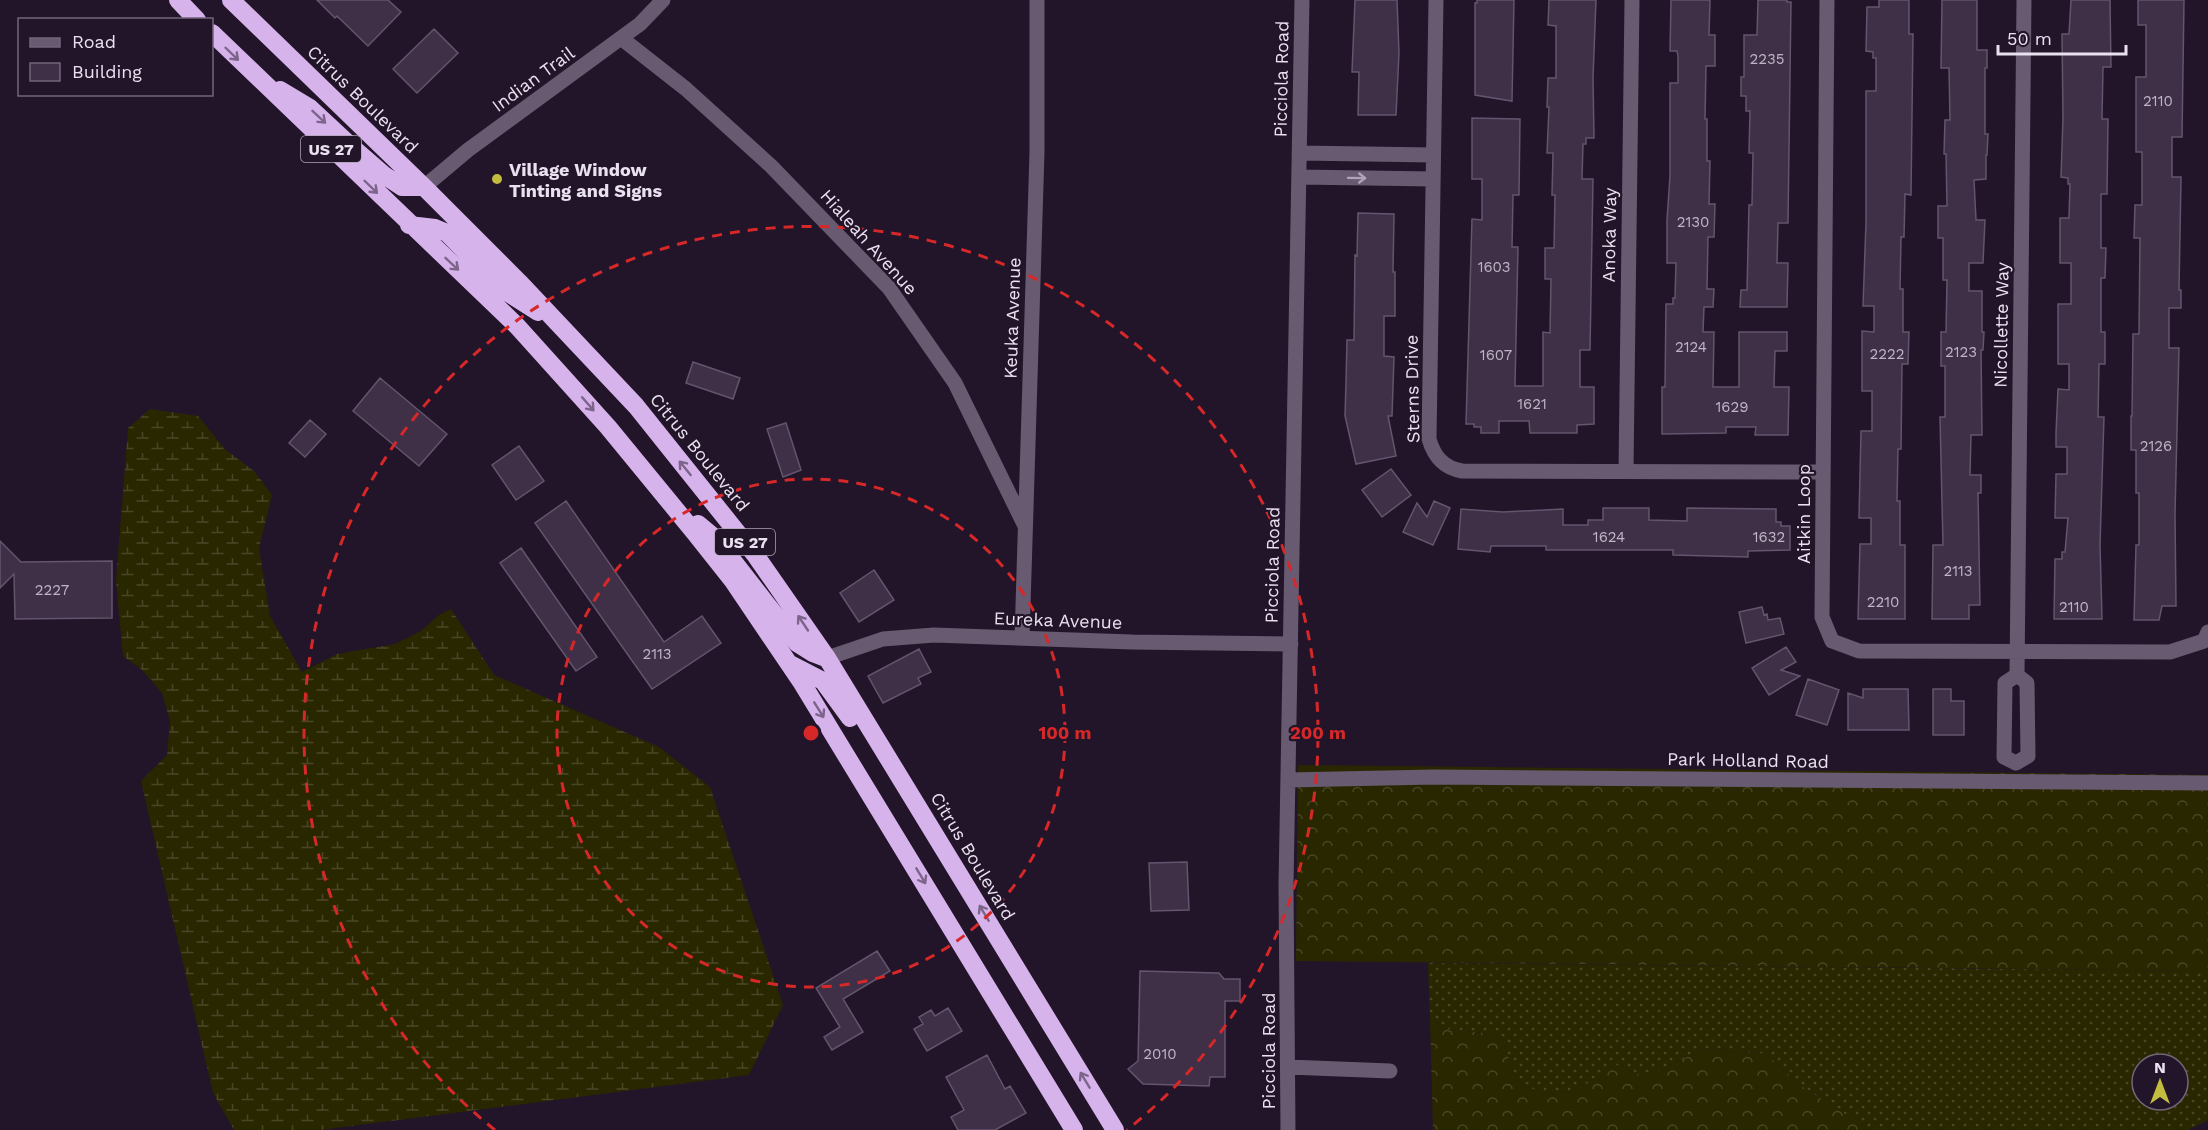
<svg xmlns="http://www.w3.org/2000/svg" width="2208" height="1130" viewBox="0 0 2208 1130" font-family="'Work Sans',sans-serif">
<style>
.grass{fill:url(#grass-dots);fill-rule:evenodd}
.forest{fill:url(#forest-crowns)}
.wetland{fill:url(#wetland-marsh)}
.building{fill:#3f3048;stroke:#64546d;stroke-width:1.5}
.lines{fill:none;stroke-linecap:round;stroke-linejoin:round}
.minor{stroke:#685a71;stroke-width:15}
.highway{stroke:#d7b3ec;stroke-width:18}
.oneway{stroke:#7c648a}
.oneway2{stroke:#b0a4b7}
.ring{fill:none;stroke:#d62828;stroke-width:3;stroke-dasharray:10 8}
.poi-dot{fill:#c4bc3e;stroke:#221429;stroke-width:2}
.labels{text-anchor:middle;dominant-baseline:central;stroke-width:4.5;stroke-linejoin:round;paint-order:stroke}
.number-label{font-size:15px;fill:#bfb5c6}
.shield{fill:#221429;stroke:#aea4b4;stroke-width:1.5}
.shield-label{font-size:16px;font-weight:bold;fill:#eae1f0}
.street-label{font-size:18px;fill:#eae1f0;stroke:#221429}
.poi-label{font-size:18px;font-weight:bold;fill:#eae1f0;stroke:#221429;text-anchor:start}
.centre{fill:#d62828;stroke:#221429;stroke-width:3}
.ring-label{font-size:18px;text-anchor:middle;font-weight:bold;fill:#d62828;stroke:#221429;stroke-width:4.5;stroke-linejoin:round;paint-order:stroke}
</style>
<defs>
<pattern id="grass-dots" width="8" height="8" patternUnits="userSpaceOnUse" patternTransform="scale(1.5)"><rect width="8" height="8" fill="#292700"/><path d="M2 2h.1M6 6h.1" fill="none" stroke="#484626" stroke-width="1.8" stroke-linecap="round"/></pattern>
<pattern id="forest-crowns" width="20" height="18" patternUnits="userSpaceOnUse" patternTransform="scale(1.5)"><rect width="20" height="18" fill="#292700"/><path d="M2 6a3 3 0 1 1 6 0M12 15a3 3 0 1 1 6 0" fill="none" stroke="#484626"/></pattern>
<pattern id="wetland-marsh" width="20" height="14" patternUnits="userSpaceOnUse" patternTransform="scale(1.5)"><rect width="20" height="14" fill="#292700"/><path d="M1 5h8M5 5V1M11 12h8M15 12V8" fill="none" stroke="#484626"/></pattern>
</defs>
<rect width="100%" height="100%" fill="#221429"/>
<path class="grass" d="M1428,963L2208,971V1120L2188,1130H1869L1800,1085L1766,1054L1704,1049L1645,1077L1614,1064L1576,1092L1542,1094L1516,1080L1501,1035L1448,1029L1430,1019ZM2142,1064H2178V1100H2142Z"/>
<path class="forest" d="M1298,765L2208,775V971L1296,961Z
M1430,1019L1448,1029L1501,1035L1516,1080L1542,1094L1575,1092L1614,1064L1645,1077L1704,1049L1766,1054L1800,1085L1870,1130H1433Z"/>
<path class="wetland" d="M150,409L198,416L225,449L255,472L272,495L259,548L270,616L302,672L337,654L395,644L421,631L439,615L451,609L494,675L659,747L710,787L783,1005L749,1075L320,1130H234L213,1093L141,781L167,755L170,721L162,693L142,670L123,656L116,580L128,428Z"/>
<path class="building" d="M317,0H388L401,12L368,46L337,16L335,18Z
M1355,0H1397L1399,53L1396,115H1358L1359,72H1352Z
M1477,0H1514L1512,101L1475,95V3H1477Z
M1549,0H1596L1593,78L1594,138H1586V144H1583L1582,179H1593L1590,350H1580V387H1594V424L1577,425V433H1530L1529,421H1499V433H1481V427H1474V424H1466L1472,219L1482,220V179H1472V118L1520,119L1519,195H1513L1512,247H1518L1515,386H1543V332L1550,333L1551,279H1545V248H1554L1555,195H1552L1553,153H1547L1549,107H1547L1548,78H1556V26L1548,25Z
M1671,0H1710L1709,35H1715V66H1706L1705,119H1707V161H1710L1709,204H1715L1714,237H1708L1707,289H1714L1713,307H1704L1703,332H1714L1713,387H1739V332H1787V351H1775L1774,387H1789L1788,435H1755L1756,427H1726V433L1662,434V387H1665L1666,304H1673V298H1675L1676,263H1667V220L1670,176V83H1678V56L1677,51H1670Z
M1758,0H1787V2H1791L1788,223H1778L1777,263H1788L1787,307H1740L1741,290H1747L1749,205H1752L1753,153H1749L1750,111H1746V96H1741V77H1744V35H1757Z
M1879,0H1909V34H1913L1911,195L1905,194L1904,237H1901L1900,289H1903V332H1909L1908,364H1902L1901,449H1898L1897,501H1900V545H1905V619H1858L1860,544H1871V518H1859L1861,431H1872V391H1862V331L1874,332V306H1863L1866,222V91H1876V58H1873V52L1866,51L1867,7H1879Z
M1942,0H1977V50H1987V68H1985V134H1988L1987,155H1986V179L1974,180L1976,220H1985L1983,263H1969V291H1982V332H1984L1983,350H1981L1982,435H1971L1970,475H1981V493H1978L1980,605H1969V619H1932L1933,545H1943L1940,417H1945V366H1941V332H1946L1947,280H1943V238H1938V206H1947L1946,154H1944L1945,120H1950L1949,68H1941Z
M2071,0H2110L2111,67H2103L2102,119H2108L2107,194H2101V248H2106L2105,278H2101V332H2105V364H2099L2098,417H2104L2100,544L2102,619H2054L2055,559H2062V552H2065L2068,518H2055L2056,474H2067V447H2056V433L2058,389L2069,390V364H2058V304H2071V263H2060V218H2069L2070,184H2068V178L2061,177L2063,118L2062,34H2069Z
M2138,0H2184L2182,137H2172V177H2181L2179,290H2181V308H2169V348H2179L2175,514L2176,606H2162L2159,620H2134L2136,545H2139V493H2136V450H2131V416H2132L2133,334H2139L2140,238H2134L2135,205H2142V152H2136V77H2146V25H2138Z
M434,29L458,53L417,93L393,69Z
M1358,213L1394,214L1393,272H1395V316H1384V356L1394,357L1392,416H1388L1396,456L1356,464L1345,416L1346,382L1347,340H1354L1355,255L1357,256Z
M693,362L740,378L733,399L686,383Z
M380,378L447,434L419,466L353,411Z
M310,420L326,434L305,457L289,443Z
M786,423L801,470L783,477L767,429Z
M519,446L544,481L516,500L492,465Z
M1391,469L1411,495L1382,517L1362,490Z
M566,501L664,642L702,616L721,643L652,689L535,523Z
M1434,501L1450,508L1433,545L1403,532L1417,503L1427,517Z
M1603,508H1649V520L1687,521V508L1776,509V522H1781V526H1790V550L1748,551V557L1673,555V550H1546V546H1491L1490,552L1458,549L1461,509L1503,512L1563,509V525H1588V520H1603Z
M0,541L21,562L112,561V618L15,619L14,574L0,588Z
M521,548L597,657L576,671L500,563Z
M874,570L894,600L859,622L840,593Z
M1762,607L1764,615L1767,614L1768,620L1780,618L1784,634L1746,643L1739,612Z
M1786,647L1796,662L1781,670L1800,676L1769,695L1752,668Z
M919,649L931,672L918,678L921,684L883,703L868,676Z
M1808,679L1839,690L1827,725L1796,715Z
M1863,689H1908L1909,730H1848V693L1863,698Z
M1933,689H1951V701H1964V735H1933Z
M1187,862L1189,910L1151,911L1149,863Z
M877,951L890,971L843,999L863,1032L832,1050L824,1037L840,1027L816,988Z
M1140,971L1219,973L1224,979H1240V1001H1225V1077H1210L1209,1086L1143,1084L1128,1069L1138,1061Z
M948,1008L962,1031L927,1051L914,1029L923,1024L919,1017L931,1010L935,1016Z
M987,1055L1005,1089L1010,1086L1026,1113L995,1130H958L951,1117L964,1110L946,1077Z"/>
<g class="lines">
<path class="minor" d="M1436,0L1429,439C1434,456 1443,468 1462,471L1822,472
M1827,0L1822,617L1832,641L1859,651L2170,652L2204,641L2208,632
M621,38L686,89L771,166L889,288L955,383L1024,524
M1299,153L1433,155
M1299,177L1433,179
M424,187L468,150L640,24L663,0
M1626,470L1632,0
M1022,638L1037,152V0
M827,658L883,639L934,635L1132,642L1291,644
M2017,675L2024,0
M2017,675L2027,683L2028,756L2016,763L2004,757L2005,683Z
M1288,780L1434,777L2208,783
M1288,1067L1390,1071
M1288,1130L1286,885L1302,0"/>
<path class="highway" d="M178,0L197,20
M231,0L424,187L519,282L636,406L756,556L827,658L1115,1130
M212,33L517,326L608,427L695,533L733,581L802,683L1074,1130
M280,90L310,108L353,148L384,175L402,187H424
M409,225L435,228L447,233L505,291L538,312
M698,524L716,539L797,643L813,653L826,658
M790,664L823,681L850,718"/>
</g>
<defs><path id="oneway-shaft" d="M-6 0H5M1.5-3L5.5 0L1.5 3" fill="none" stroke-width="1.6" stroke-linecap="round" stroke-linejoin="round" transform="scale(1.5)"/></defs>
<g class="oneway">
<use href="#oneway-shaft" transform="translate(232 54) rotate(44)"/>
<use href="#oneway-shaft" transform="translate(319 117) rotate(43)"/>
<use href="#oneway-shaft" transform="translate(371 187) rotate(44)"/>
<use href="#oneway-shaft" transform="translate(452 264) rotate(43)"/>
<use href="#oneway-shaft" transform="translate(588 404) rotate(49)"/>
<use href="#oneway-shaft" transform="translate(685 468) rotate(-129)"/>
<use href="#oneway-shaft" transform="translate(803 623) rotate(-124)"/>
<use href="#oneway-shaft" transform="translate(819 710) rotate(58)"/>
<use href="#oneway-shaft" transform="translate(921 876) rotate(59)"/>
<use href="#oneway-shaft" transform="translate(984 913) rotate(-121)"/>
<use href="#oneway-shaft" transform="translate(1085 1080) rotate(-121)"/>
</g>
<use class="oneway2" href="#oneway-shaft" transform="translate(1357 178) rotate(1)"/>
<g class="ring">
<circle cx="811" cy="733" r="254"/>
<path d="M495 1130A507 507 0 1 1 1127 1130"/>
</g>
<circle class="poi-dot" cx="497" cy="179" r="6"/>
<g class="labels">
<g class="number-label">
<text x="1767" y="59">2235</text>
<text x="2158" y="101">2110</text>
<text x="1693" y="222">2130</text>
<text x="1494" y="267">1603</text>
<text x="1691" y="347">2124</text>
<text x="1961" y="352">2123</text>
<text x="1887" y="354">2222</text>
<text x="1496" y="355">1607</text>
<text x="1532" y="404">1621</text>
<text x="1732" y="407">1629</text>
<text x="2156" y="446">2126</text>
<text x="1609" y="537">1624</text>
<text x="1769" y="537">1632</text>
<text x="1958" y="571">2113</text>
<text x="52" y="590">2227</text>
<text x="1883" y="602">2210</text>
<text x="2074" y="607">2110</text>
<text x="657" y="654">2113</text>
<text x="1160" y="1054">2010</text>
</g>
<g class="shield">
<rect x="301" y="136" width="60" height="26" rx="4.5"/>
<rect x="715" y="529" width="60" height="26" rx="4.5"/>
</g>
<g class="shield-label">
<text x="331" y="149">US 27</text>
<text x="745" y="542">US 27</text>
</g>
<g class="street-label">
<text transform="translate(533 79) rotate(-36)">Indian Trail</text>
<text transform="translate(1281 79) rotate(-89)">Picciola Road</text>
<text transform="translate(363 99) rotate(44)">Citrus Boulevard</text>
<text transform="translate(1609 235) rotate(-89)">Anoka Way</text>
<text transform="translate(869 242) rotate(48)">Hialeah Avenue</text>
<text transform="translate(1012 318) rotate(-88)">Keuka Avenue</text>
<text transform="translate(2001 325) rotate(-89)">Nicollette Way</text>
<text transform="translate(1412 389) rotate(-91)">Sterns Drive</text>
<text transform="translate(700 452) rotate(51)">Citrus Boulevard</text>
<text transform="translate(1803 514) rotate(-90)">Aitkin Loop</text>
<text transform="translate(1272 565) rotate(-89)">Picciola Road</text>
<text transform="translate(1058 620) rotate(2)">Eureka Avenue</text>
<text transform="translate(1748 760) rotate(1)">Park Holland Road</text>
<text transform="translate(973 856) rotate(59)">Citrus Boulevard</text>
<text transform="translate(1268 1051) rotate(-90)">Picciola Road</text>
</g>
<g class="poi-label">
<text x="509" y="169">Village Window<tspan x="509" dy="21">Tinting and Signs</tspan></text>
</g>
</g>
<circle cx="811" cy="733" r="9" class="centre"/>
<g class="ring-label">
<text x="1065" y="739">100 m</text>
<text x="1318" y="739">200 m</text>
</g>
<rect x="18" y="18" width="195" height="78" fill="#221429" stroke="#726679" stroke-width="1.5"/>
<rect x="30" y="38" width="30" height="9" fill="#685a71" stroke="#726679" stroke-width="1.5"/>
<text x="72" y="48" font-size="18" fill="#eae1f0">Road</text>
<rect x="30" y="63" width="30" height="18" fill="#3f3048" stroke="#726679" stroke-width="1.5"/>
<text x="72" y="78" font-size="18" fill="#eae1f0">Building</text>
<g transform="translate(2160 1082)"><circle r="28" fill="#221429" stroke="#726679" stroke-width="1.5"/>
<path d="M0-4.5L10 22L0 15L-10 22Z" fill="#c4bc3e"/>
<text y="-9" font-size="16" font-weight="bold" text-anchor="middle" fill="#eae1f0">N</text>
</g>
<path d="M1998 45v9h128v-9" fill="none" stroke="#eae1f0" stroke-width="3"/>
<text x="2007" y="45" font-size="18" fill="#eae1f0" stroke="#221429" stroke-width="4.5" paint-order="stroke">50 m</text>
</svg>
